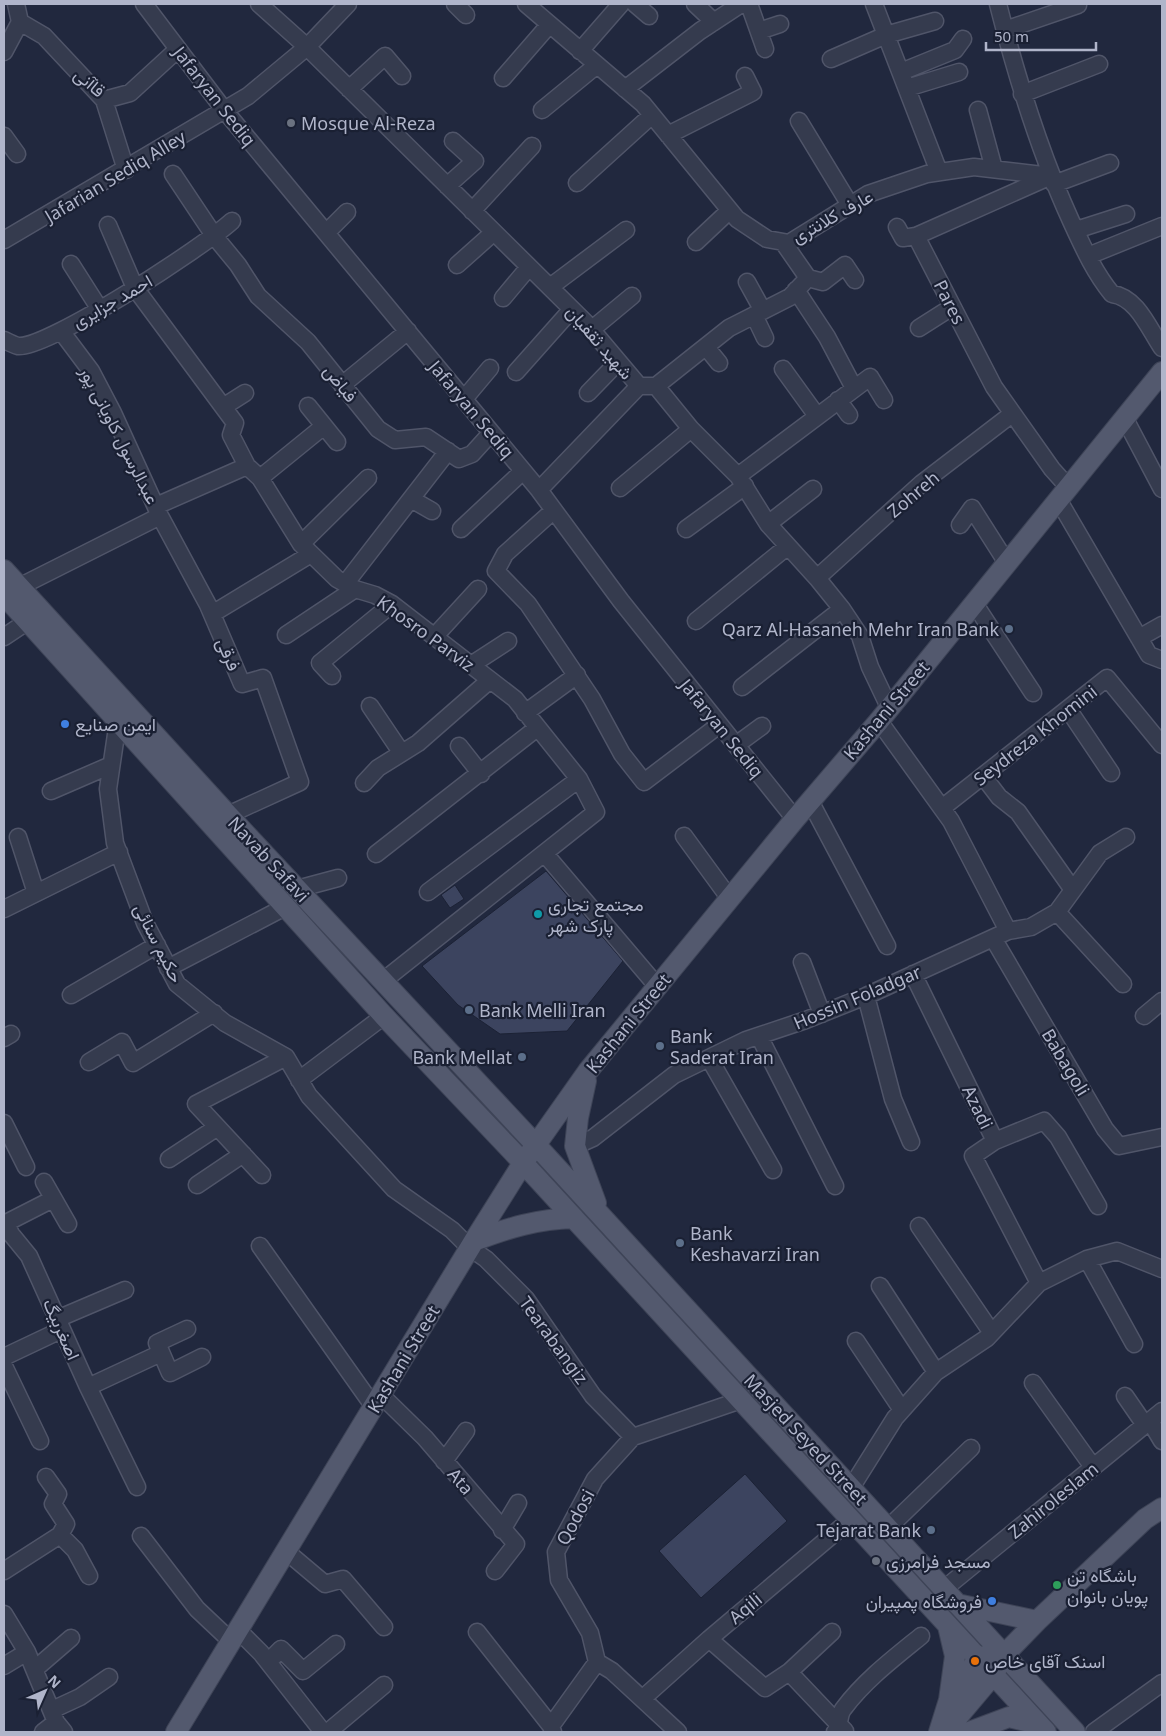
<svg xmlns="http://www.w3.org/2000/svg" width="1166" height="1736" viewBox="0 0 1166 1736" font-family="'Noto Sans',Vazirmatn,sans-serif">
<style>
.building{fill:#3c445f;stroke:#1c2235}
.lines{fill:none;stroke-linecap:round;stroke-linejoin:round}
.minor-casing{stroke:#505569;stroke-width:19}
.major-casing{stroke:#3e4457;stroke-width:22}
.minor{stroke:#353b4e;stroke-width:16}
.major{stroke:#53596e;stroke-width:20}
.worship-dot{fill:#6b7280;stroke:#1a2033;stroke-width:2}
.service-dot{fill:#5c6f8a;stroke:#1a2033;stroke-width:2}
.shop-dot{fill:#3f7fe0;stroke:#1a2033;stroke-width:2}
.culture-dot{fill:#0f9aa8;stroke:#1a2033;stroke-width:2}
.leisure-dot{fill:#2e9e5b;stroke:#1a2033;stroke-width:2}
.food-dot{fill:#e8710a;stroke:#1a2033;stroke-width:2}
.labels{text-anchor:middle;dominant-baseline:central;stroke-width:4.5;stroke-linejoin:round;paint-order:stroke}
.street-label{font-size:18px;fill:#b0b5ca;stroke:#1a2033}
.poi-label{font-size:18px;fill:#b0b5ca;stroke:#1a2033;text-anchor:start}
</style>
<rect width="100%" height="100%" fill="#21283e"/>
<path class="building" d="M546,871L623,961L567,1031L500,1034L458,1005L422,966Z
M455,885L464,899L450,908L441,895Z
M745,1474L787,1521L701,1598L659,1551Z"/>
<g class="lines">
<g class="minor-casing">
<path id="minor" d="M16,4L20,22L44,36L104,100L130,93L178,49
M144,4L225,111L539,490L621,601L795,819
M259,4L307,47L585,322L639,386H656L691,429L738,476L768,524L817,578L842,609L860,636L870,667L889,707
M455,4L466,15
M526,4L643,104L737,219L767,239L789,243L868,194L927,174L974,167L1051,176
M635,4L649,16
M695,4L714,22
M749,4L765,49
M874,4L939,172
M998,4C1017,79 1039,151 1071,221C1083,247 1094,272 1112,294C1137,297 1149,329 1162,348
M1005,30L1078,5
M759,31L780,24
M580,51L621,4
M4,52L20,22
M831,59L886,35L935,21
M901,72L955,50L963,39
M503,78L549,25
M907,88L959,72
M349,89L385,56L402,76
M625,89L700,31L741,4
M1022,94L1099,64
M104,100L126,170
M542,110L597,65
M978,110L994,169
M799,121L850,205
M668,135L753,92L745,76
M4,136L17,154
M173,174L215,237L238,265L258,296L308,342L378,429L395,440L426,437L459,459L472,454L491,433
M1051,176L916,236L994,387L1052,469L1069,488
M577,183L652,115
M1054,184L1110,163
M447,186L475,161L453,141
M472,211L532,146
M108,225L135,288L235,423L231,435L247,466L260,478L301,544L337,579L355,589L375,595L392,604L515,699L579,779L596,812L383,981
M897,227L903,238L916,236
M1076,230L1126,214
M327,232L347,212
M4,240L248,96L307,47L348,4
M696,242L729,211
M783,242L808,278L823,282L845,265L855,280
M1088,256L1162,226
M71,264L99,308
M457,265L494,232
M747,282L763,311
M550,287L626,230
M796,290L827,337L854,388
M503,298L529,267
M754,315L765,338
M919,328L952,307
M591,330L632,296
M61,331L91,371L113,413L160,516L208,605L242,684L263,678L300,782L228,815
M4,340C8,342 14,345 18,346C48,349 206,245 232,221
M706,347L719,363
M783,369L817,416
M516,372L572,309
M342,385L408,331
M656,386L729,328L790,297L808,278
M588,393L618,362
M464,399L490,368
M838,400L849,415
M308,406L337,442
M223,407L245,393
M1125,419L1162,489
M738,476L870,377L884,400
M260,478L324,426
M620,488L691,429
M539,490L639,386
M411,499L432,511
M1059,501L1149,655L1162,660
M156,506L247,466
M554,510L505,554L496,571L528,604L592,699L622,754L644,782L719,725
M768,524L813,489
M960,525L972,508L1007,563
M461,529L523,471
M686,529L745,486
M301,544L368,478
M817,578L922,483L1012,414
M345,584L448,451
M19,587L160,516
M974,603L1033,693
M212,614L311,554
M696,621L788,546
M286,635L355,589
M4,637L28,621
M434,637L478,589
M1139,638L1162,625
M471,665L508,641
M332,676L320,663L392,604
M742,687L842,609
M370,706L401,752
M1068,709L1111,773
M525,713L577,675
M118,721L108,789L115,843L145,923L177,984L225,1023L286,1057L309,1096L394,1189L452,1230L470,1248L486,1259L526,1299L593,1396L633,1437
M879,721L951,821L1008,931
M736,745L762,726
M459,746L481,774
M983,776L999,797L1018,812L1073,890
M364,783L378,768L418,743L490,680
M51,791L111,765
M810,801L887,946
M942,808L1107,678L1162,745
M684,836L730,899
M18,837L36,893
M376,854L537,728
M545,854L657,986
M297,889L338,878
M428,892L579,779
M4,909L119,852
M1057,912L1123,984
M993,938L1105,1129L1119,1146L1162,1137
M802,962L822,1014
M168,968L285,907
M913,974L995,1141L973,1156L1039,1283
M71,995L157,945
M866,996L893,1099L911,1142
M1144,1016L1162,1001
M759,1036L835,1186
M4,1038L11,1034
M709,1058L773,1170
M89,1062L122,1042L133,1063L214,1013
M299,1080L384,1016
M4,1123L26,1167
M995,1141L1044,1121L1058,1137L1098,1206
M575,1146L593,1138L674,1075L746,1040L806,1020L866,996L1008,931L1031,927L1057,912L1100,853L1126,837
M169,1159L216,1128
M262,1175L196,1104L286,1057
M44,1182L68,1224
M197,1185L243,1154
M53,1199L6,1223L11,1234L29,1256L88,1387L137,1487
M919,1226L992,1333
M260,1246L374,1407
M1087,1259L1134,1344
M880,1286L936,1372
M57,1319L125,1290
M187,1329L157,1343L170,1373L202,1357
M856,1341L902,1410
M4,1357L61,1330
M4,1366L40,1441
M1033,1383L1093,1467
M88,1387L161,1353
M381,1395L425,1438L516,1544L495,1571
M1125,1396L1145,1425
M1150,1421L1162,1441
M444,1461L466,1431
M46,1477L58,1494L53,1504L66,1524L60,1535L75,1550L89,1576
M851,1488L895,1418L936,1372L987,1338L1039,1283L1087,1259L1117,1251L1162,1269
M888,1528L971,1448
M502,1530L518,1503
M141,1536L197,1609L232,1642
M287,1552L325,1584L343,1579L384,1627
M4,1571L60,1535
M944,1589L1162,1411
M4,1614L27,1652L56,1722L64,1732
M239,1631L261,1653L323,1732
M477,1632L551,1726
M709,1639L765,1688L789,1672L832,1632
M268,1662L281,1649L303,1671L336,1644
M597,1662L612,1671L678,1732
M4,1666L27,1652
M35,1669L71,1638
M789,1672L845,1731
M642,1699L709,1639L850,1520
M52,1710L80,1697L109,1677
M43,1732L56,1722
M328,1732L384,1685
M553,1732L551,1726L597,1662L590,1633L559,1580L556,1552L595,1479L633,1437L741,1400
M835,1732C841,1725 838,1714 844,1708C865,1680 894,1658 921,1636
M1094,1732L1162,1683"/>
</g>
<g class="major-casing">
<path id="major" d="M4,570L228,815L536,1145L1075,1732
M4,595L384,1016L513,1152L1046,1732
M586,1081L578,1118L575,1146L596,1203
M474,1241C508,1228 537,1219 574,1218
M957,1604L1037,1621
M954,1712L977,1657L989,1656
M176,1732L474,1241L523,1163L588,1071L795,819L879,721L1162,372
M939,1732L949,1700L955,1656L948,1626
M945,1732L993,1675L1005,1654L1037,1621L1145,1519L1162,1508
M969,1732L1009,1717L1038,1724"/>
</g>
<use href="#minor" class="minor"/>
<use href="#major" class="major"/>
</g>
<g class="worship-dot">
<circle cx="291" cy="123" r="5"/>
<circle cx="876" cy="1561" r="5"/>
</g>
<g class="service-dot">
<circle cx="1009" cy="629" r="5"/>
<circle cx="469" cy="1010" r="5"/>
<circle cx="660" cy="1046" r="5"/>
<circle cx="522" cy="1057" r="5"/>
<circle cx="680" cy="1243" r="5"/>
<circle cx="931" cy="1530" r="5"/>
</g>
<g class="shop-dot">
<circle cx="65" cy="724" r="5"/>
<circle cx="992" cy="1601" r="5"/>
</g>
<circle class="culture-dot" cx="538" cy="914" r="5"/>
<circle class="leisure-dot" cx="1057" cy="1585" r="5"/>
<circle class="food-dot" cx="975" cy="1661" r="5"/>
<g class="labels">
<g class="street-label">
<text transform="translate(90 82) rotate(40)">قاآنی</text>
<text transform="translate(215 96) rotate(52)">Jafaryan Sediq</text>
<text transform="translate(115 176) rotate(-31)">Jafarian Sediq Alley</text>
<text transform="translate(832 216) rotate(-29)">عارف کلانتری</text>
<text transform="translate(112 301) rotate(-30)">احمد جزایری</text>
<text transform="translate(950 302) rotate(63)">Pares</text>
<text transform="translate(600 342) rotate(49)">شهید ثقفیان</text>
<text transform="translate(341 383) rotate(51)">فیاض</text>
<text transform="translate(472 409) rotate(50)">Jafaryan Sediq</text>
<text transform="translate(120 435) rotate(63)">عبدالرسول کاویانی پور</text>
<text transform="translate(913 494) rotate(-40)">Zohreh</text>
<text transform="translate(426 633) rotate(36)">Khosro Parviz</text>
<text transform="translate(229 654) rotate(67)">فرقی</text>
<text transform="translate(886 710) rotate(-50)">Kashani Street</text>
<text transform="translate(722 728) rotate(51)">Jafaryan Sediq</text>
<text transform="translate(1035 735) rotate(-38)">Seydreza Khomini</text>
<text transform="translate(269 859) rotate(47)">Navab Safavi</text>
<text transform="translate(159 943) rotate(63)">حکیم سنائی</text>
<text transform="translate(857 997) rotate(-23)">Hossin Foladgar</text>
<text transform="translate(628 1023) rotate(-51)">Kashani Street</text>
<text transform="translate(1066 1062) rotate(59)">Babagoli</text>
<text transform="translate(978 1107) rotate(64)">Azadi</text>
<text transform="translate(62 1329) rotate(66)">اصغربیگ</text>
<text transform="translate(554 1340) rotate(54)">Tearabangiz</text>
<text transform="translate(403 1359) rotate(-59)">Kashani Street</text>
<text transform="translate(806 1439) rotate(47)">Masjed Seyed Street</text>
<text transform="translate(461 1481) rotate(50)">Ata</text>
<text transform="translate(1053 1500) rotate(-39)">Zahiroleslam</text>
<text transform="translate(575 1517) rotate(-62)">Qodosi</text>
<text transform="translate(745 1608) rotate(-40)">Aqili</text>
</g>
<g class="poi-label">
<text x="301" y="123">Mosque Al-Reza</text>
<text x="999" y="629" text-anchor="end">Qarz Al-Hasaneh Mehr Iran Bank</text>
<text x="75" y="724">ایمن صنایع</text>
<text x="548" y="904">مجتمع تجاری<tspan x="548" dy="21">پارک شهر</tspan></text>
<text x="479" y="1010">Bank Melli Iran</text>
<text x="670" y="1036">Bank<tspan x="670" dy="21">Saderat Iran</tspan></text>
<text x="512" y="1057" text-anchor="end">Bank Mellat</text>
<text x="690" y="1233">Bank<tspan x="690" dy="21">Keshavarzi Iran</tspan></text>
<text x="921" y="1530" text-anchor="end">Tejarat Bank</text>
<text x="886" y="1561">مسجد فرامرزی</text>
<text x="1067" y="1575">باشگاه تن<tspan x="1067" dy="21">پویان بانوان</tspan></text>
<text x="982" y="1601" text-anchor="end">فروشگاه پمپیران</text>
<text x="985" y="1661">اسنک آقای خاص</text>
</g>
</g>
<rect width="1166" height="1736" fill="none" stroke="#b0b5ca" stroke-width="10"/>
<g transform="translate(45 1691) rotate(45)" stroke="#1a2033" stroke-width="4" paint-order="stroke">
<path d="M0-4L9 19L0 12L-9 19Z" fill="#b0b5ca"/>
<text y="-8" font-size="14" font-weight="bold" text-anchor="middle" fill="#b0b5ca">N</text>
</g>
<path d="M986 42v8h110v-8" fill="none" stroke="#b0b5ca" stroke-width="2.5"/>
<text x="994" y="42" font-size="15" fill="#b0b5ca" stroke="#1a2033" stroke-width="4" paint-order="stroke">50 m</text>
</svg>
